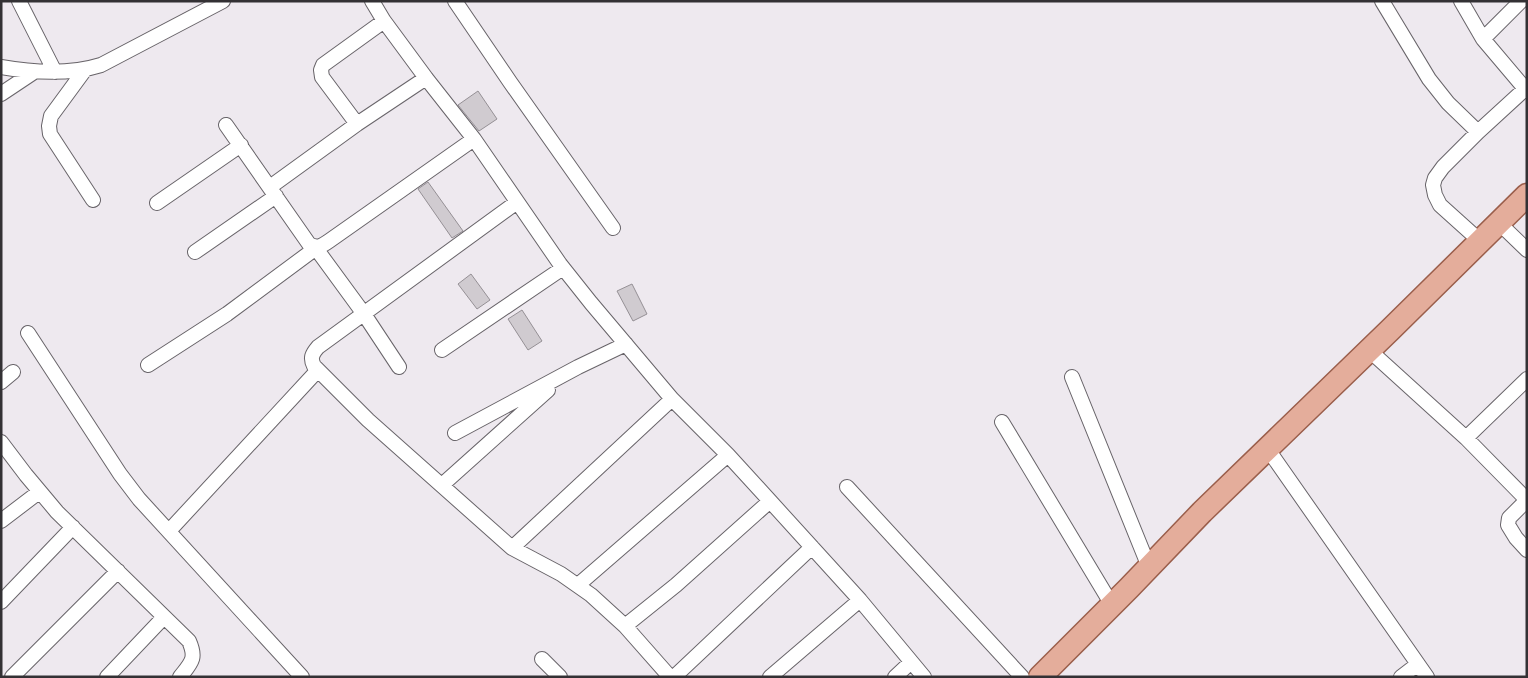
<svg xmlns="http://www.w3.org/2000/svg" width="1528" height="678" viewBox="0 0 1528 678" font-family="'Source Sans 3',sans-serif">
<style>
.building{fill:#d0cbd0;stroke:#959095}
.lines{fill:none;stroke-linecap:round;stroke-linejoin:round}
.street-casing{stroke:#686469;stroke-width:16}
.primary-casing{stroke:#9a5e4b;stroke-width:25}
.street{stroke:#fff;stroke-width:14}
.primary{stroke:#e4ad9b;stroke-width:22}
</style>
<rect width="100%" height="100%" fill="#eee9ef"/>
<path class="building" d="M478,91L497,119L479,131L458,105Z
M428,182L463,231L452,238L418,189Z
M471,274L490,300L477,309L458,284Z
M632,284L647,314L633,321L617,291Z
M522,310L542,341L528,350L508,319Z"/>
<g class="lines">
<g class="street-casing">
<path id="street" d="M19,1L55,72
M372,1L384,21L426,78L474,139L560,264L591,303L672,399L728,455L770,501L860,600L924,677
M455,1L510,82L613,228
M1382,1L1429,79L1448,103L1478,132
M1461,1L1483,39L1527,91
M1483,39L1521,1
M1,67C35,73 69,75 101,65L223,1
M84,71L51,116L49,126L50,134L93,200
M1,94L34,72
M357,124L322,77L321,70L323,65L384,21
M226,125L309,244C317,249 322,246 329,241L474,139
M270,187L357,124L426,78
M517,202L318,347C312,354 310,358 314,366L368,420L512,548L561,574L591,595L625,626L670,677
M157,203L241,145
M1499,223L1527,250
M1480,241L1440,205L1435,195L1433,185L1435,178L1443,167L1478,132L1525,89
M315,247L364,314L399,367
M195,252L276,196
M28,333L120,474L139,499L302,677
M442,350L563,268
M1369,350L1466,438L1527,500
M148,365L227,314L316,248
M1072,377L1149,567
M1,382L13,372
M1002,422L1112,605
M455,433L578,367L626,344
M1466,438L1527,379
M1,442L26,475L57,512L189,641C197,659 191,663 180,677
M1267,448L1427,677
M442,485L548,390
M847,487L1022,677
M1527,500L1509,518L1508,525L1516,538L1527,550
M1,521L39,492
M169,531L318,370
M512,548L672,399
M578,585L728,455
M1,602L73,527
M625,626L676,585L770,501
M542,659L560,677
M12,677L118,571
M107,677L164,617
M674,677L812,547
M770,677L860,600
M895,677L911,662
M1401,677L1418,664"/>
</g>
<g class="primary-casing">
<path id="primary" d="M1040,677L1129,588L1202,512L1390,330L1527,195"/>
</g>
<use href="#street" class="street"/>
<use href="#primary" class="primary"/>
</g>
<rect width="1528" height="678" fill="none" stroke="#333134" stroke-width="5"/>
</svg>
